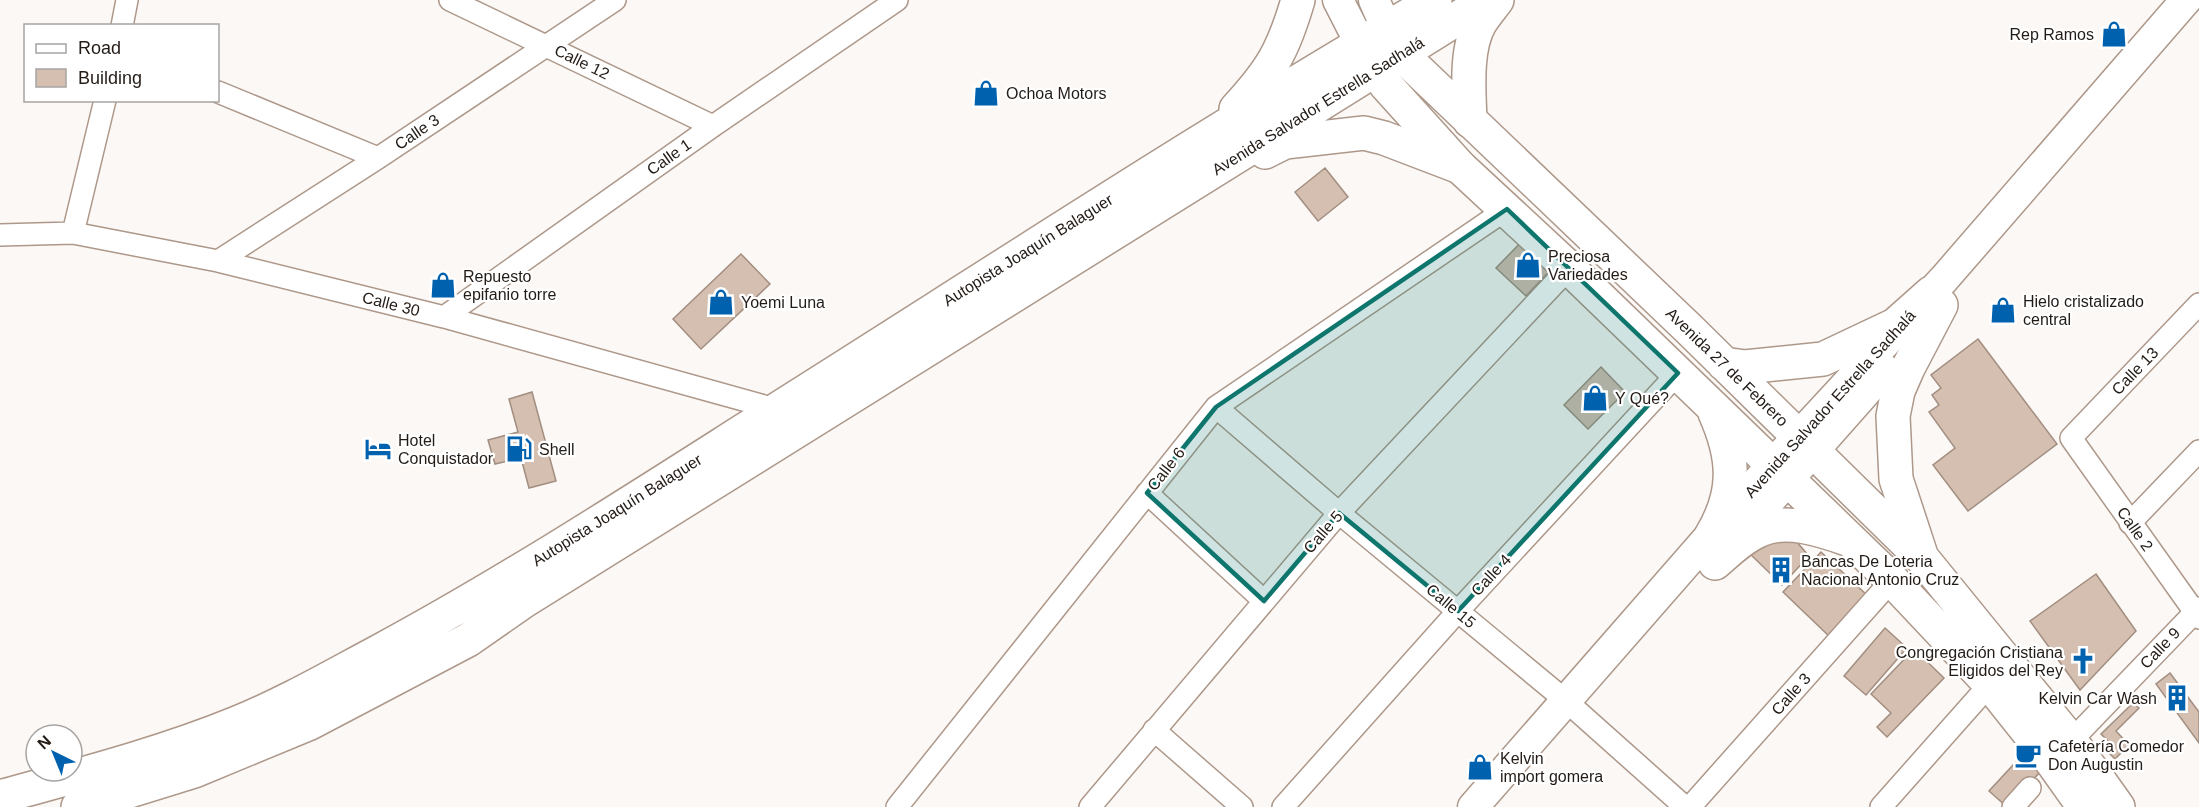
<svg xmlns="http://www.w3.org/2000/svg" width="2199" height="807" viewBox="0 0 2199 807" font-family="Helvetica,sans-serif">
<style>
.building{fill:#d5bfb1;stroke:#a28e80;stroke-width:1.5}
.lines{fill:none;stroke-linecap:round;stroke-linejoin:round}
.street-casing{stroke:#ad988a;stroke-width:24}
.secondary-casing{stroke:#ad988a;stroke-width:33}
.primary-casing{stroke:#ad988a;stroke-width:36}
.highway-casing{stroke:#ad988a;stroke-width:36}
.street{stroke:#fff;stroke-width:21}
.secondary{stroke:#fff;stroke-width:30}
.primary{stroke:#fff;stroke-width:33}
.highway{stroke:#fff;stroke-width:33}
.marked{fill:#0f766e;fill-opacity:0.2;stroke:#0f766e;stroke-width:4.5;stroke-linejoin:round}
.labels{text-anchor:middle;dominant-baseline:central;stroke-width:4.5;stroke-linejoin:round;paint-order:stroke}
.poi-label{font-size:16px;fill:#231b16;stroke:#fff;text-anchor:start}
.street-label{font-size:16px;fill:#231b16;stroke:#fff}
</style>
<rect width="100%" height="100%" fill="#fcf8f5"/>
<path class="building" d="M1325,168L1348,197L1318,221L1295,192Z
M1530,233L1559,261L1526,296L1496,268Z
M741,254L770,284L701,349L673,319Z
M1978,339L2057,444L1968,511L1933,465L1955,448L1929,412L1939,405L1932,395L1941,388L1931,375Z
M1601,367L1625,392L1588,429L1564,405Z
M532,392L556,481L529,488L521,458L495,464L488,440L518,432L509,399Z
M1772,539L1795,540L1809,556L1782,585L1749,553Z
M1821,552L1869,597L1831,638L1783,592Z
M2096,574L2136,631L2080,690L2030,621Z
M1885,628L1907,648L1866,695L1844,676Z
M1914,649L1944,678L1887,737L1877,727L1891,713L1871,694Z
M2170,673L2199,712V743L2156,684Z
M2133,703L2139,708L2116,731L2129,745L2115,759L2105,749L2111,744L2101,734Z
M2025,752L2043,769L2007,807L1989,791Z"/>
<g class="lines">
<g class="street-casing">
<path id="street" d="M450,0L713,126
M122,26L127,0
M218,92L378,158
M73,233L105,100
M0,235L73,233L218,261L444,317L761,405L775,411
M218,261L378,158L615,0
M2199,304L2071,438L2199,618
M444,317L713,126L897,0
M1216,407L1339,513L1565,700L1685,807
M1147,493L1264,601
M2130,523L2199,451
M1154,730L1242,807
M2071,741L2199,608
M897,807L1216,407L1507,209
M1090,807L1339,513L1569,268
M1283,807L1458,611L1678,373
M1690,807L1892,580
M1881,807L1990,684
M2013,807L2030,788"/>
</g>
<g class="secondary-casing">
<path id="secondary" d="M1338,0L1361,45
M1374,0L1387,29
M1732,543L1885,370
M1473,807L1772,465L1944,279L2186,0"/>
</g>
<g class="primary-casing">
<path id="primary" d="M1388,30L1402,55L1689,329L1923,559L2071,741L2118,807
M1361,45L1386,85L1460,167L1569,268L1892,580L1990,684L2052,762L2084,807
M1724,364L1745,367L1823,359L1895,325L1931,293
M1711,536C1737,493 1735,458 1715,413
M1921,555L1896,479L1893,416L1898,391L1908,368L1941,305
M1715,563C1729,551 1743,537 1760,530C1786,518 1822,530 1847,539"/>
</g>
<g class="highway-casing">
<path id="highway" d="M1236,109C1272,70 1283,51 1298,0
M1470,121C1469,92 1465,49 1480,23C1485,15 1491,8 1497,0
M1265,152L1285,142L1364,133L1384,138L1460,167
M0,797C79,775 161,754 237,723C286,703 331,677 378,652C504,584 625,506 746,429C975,285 1201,136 1435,0
M78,807L194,771L310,723L468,640L524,601L1487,0"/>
</g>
<use href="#street" class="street"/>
<use href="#secondary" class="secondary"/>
<use href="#primary" class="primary"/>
<use href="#highway" class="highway"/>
</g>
<path class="marked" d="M1507,209L1678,373L1458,611L1339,513L1264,601L1147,493L1216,407Z"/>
<defs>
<g id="shop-bare" transform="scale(2.07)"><path d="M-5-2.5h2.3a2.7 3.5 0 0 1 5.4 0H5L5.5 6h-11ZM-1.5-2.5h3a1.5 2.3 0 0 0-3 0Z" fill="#0061ae" stroke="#fff" stroke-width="2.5" paint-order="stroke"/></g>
<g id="hotel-bare" transform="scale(2.07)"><path d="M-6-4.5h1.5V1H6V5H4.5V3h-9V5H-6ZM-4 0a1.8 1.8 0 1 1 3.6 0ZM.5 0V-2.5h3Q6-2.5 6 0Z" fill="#0061ae" stroke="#fff" stroke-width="2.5" paint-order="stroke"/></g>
<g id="fuel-bare" transform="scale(2.07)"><path d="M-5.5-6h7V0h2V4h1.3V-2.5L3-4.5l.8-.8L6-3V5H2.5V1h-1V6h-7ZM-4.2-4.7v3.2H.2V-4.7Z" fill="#0061ae" stroke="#fff" stroke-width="2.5" paint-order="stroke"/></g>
<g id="building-bare" transform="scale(2.07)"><path d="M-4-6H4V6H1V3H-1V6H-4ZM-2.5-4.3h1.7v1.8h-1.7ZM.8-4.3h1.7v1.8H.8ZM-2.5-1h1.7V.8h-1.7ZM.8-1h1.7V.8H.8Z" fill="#0061ae" stroke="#fff" stroke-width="2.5" paint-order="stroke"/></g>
<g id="church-bare" transform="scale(2.07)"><path d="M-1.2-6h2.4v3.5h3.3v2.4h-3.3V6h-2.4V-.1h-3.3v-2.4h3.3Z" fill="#0061ae" stroke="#fff" stroke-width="2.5" paint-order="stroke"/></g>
<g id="cafe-bare" transform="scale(2.07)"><path d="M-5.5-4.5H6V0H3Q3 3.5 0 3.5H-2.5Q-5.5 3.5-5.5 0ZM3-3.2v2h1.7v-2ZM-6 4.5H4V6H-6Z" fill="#0061ae" stroke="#fff" stroke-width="2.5" paint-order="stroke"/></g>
</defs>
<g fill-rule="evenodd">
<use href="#shop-bare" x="2114" y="34"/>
<use href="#shop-bare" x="986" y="93"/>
<use href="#shop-bare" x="1528" y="265"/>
<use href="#shop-bare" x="443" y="285"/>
<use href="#shop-bare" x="721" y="302"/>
<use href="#shop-bare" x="2003" y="310"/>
<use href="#shop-bare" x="1595" y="398"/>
<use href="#hotel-bare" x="378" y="449"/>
<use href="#fuel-bare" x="519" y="449"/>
<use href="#building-bare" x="1781" y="570"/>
<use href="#church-bare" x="2083" y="661"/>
<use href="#building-bare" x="2177" y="698"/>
<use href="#cafe-bare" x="2028" y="755"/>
<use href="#shop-bare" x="1480" y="767"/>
</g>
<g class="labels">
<g class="poi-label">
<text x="2094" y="34" text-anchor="end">Rep Ramos</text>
<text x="1006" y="93">Ochoa Motors</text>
<text x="1548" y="256">Preciosa<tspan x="1548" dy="18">Variedades</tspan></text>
<text x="463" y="276">Repuesto<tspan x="463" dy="18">epifanio torre</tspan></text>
<text x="2023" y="301">Hielo cristalizado<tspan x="2023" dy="18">central</tspan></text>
<text x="741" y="302">Yoemi Luna</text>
<text x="1615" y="398">Y Qué?</text>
<text x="398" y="440">Hotel<tspan x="398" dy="18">Conquistador</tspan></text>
<text x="539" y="449">Shell</text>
<text x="1801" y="561">Bancas De Loteria<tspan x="1801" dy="18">Nacional Antonio Cruz</tspan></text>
<text x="2063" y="652" text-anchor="end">Congregación Cristiana<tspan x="2063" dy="18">Eligidos del Rey</tspan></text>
<text x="2157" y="698" text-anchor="end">Kelvin Car Wash</text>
<text x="2048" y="746">Cafetería Comedor<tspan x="2048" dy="18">Don Augustin</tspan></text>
<text x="1500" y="758">Kelvin<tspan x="1500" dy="18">import gomera</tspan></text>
</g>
<g class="street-label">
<text transform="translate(582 62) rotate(26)">Calle 12</text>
<text transform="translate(1318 106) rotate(-32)">Avenida Salvador Estrella Sadhalá</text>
<text transform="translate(417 132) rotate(-34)">Calle 3</text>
<text transform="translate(669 157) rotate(-35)">Calle 1</text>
<text transform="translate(1028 250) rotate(-32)">Autopista Joaquín Balaguer</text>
<text transform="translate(391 304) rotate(14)">Calle 30</text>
<text transform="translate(1727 367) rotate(44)">Avenida 27 de Febrero</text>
<text transform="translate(2135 371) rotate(-46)">Calle 13</text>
<text transform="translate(1830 404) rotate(-48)">Avenida Salvador Estrella Sadhalá</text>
<text transform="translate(1166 469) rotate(-52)">Calle 6</text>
<text transform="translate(617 510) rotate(-32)">Autopista Joaquín Balaguer</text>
<text transform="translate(2135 529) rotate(55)">Calle 2</text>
<text transform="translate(1323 532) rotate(-49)">Calle 5</text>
<text transform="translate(1491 575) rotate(-47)">Calle 4</text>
<text transform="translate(1451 606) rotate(40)">Calle 15</text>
<text transform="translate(2160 648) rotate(-46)">Calle 9</text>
<text transform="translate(1791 694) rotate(-48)">Calle 3</text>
</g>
</g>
<rect x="24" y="24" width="195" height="78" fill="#ffffff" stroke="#a7a4a2" stroke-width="1.5"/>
<rect x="36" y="44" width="30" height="9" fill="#ffffff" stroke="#a7a4a2" stroke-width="1.5"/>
<text x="78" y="54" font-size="18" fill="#231b16">Road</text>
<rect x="36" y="69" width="30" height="18" fill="#d5bfb1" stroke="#a7a4a2" stroke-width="1.5"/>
<text x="78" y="84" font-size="18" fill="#231b16">Building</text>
<g transform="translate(54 753) rotate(317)"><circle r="28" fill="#ffffff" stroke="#a7a4a2" stroke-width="1.5"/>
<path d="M0-4.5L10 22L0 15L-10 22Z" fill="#0061ae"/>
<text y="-9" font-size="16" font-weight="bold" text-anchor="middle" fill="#231b16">N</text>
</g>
</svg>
